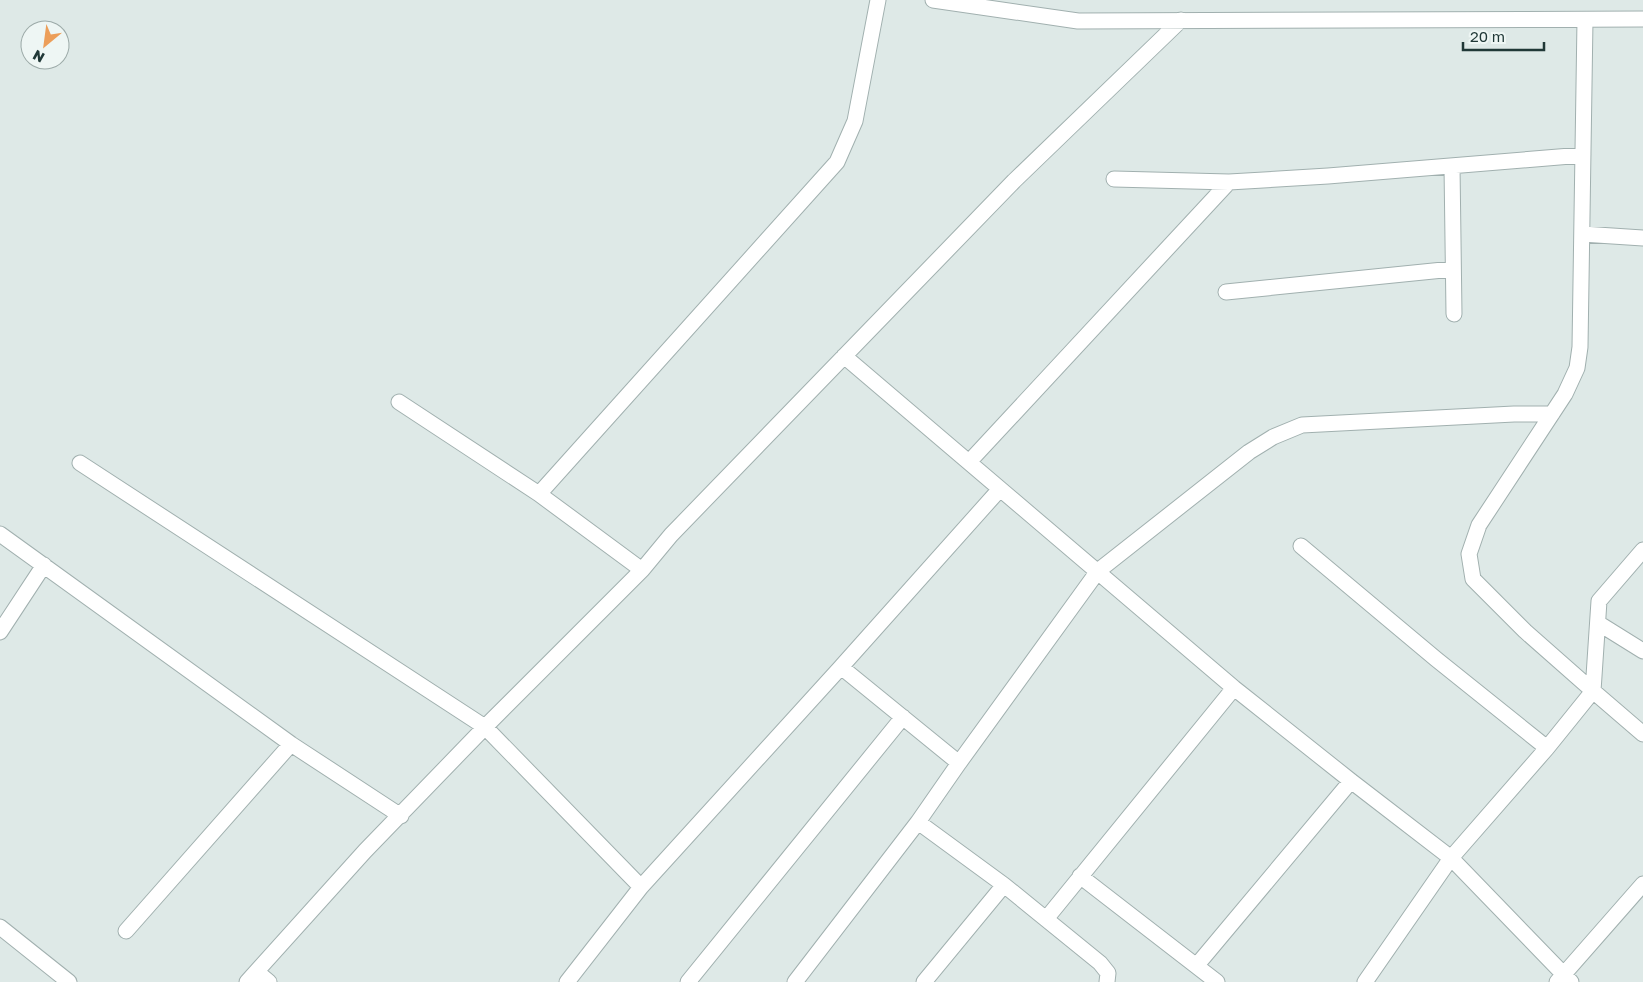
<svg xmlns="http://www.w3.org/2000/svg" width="1643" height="982" viewBox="0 0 1643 982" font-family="'Golos Text',sans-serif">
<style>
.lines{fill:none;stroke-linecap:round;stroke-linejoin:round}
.street-casing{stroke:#a1b0af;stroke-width:17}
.street{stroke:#fff;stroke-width:15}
</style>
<rect width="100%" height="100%" fill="#dee9e7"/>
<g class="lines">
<g class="street-casing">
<path id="street" d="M933,0L1078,21L1643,19
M1585,20L1580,347L1577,368L1565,394L1479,525L1469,554L1473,579L1525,631L1593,691
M1452,166L1454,314
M1114,179L1229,182L1328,176L1583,155
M1582,234L1643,238
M1226,292L1453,269
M844,356L1234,688L1351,781L1451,858L1547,748L1593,691L1643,734
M399,402L539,494L642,570
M969,462L1229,182
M80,463L485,727L641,887L841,667L959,763L1098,571L1249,452L1273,437L1302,425L1514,414H1552
M539,494L837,162L855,121L878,0
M0,534L291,744L401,816
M1301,546L1436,659L1547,748
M1598,623L1643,651
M0,632L44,565
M841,667L1000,489
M1593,691L1599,601L1643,550
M918,822L1004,885L1100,963L1108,973L1107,982
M1080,876L1217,982
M1046,919L1234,688
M0,927L69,982
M126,931L291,744
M1197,965L1351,781
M257,972L269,982
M247,982L365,851L485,727L642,570L671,535L1014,181L1181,20
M567,982L641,887
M688,982L903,717
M795,982L918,822L959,763
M924,982L1004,885
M1365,982L1451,858L1571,982
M1557,982L1643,884"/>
</g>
<use href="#street" class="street"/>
</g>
<g transform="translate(45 45) rotate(209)"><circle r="24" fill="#eef6f4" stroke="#9caaa8"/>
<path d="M0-4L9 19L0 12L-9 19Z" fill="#ec9e59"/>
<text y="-8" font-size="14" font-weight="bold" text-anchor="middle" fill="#203837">N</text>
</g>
<path d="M1463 42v8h81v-8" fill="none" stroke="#203837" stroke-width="2.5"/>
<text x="1470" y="42" font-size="15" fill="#203837" stroke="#eef6f4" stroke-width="4" paint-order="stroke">20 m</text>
</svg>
